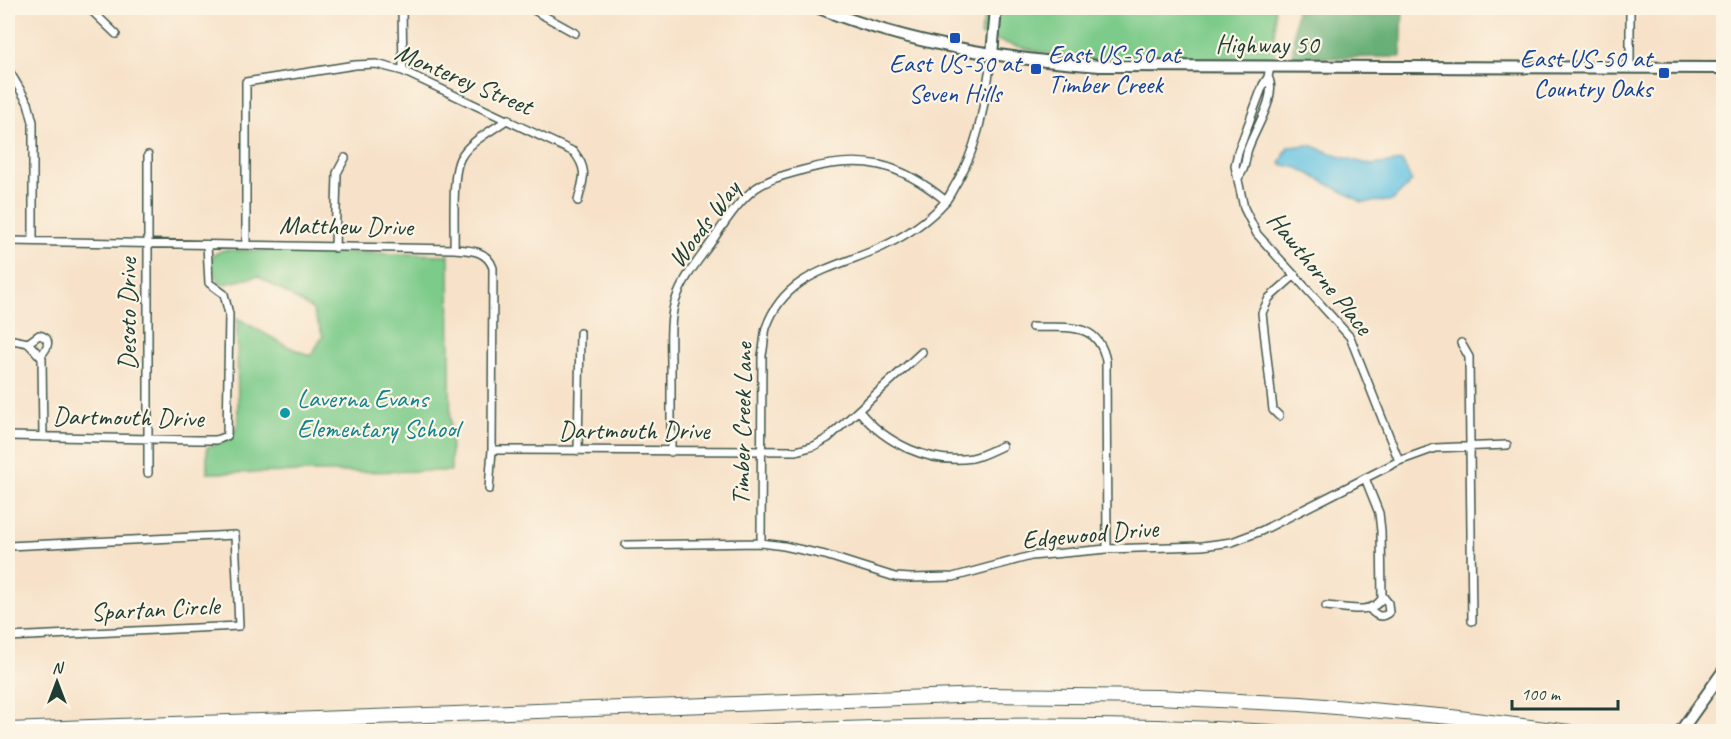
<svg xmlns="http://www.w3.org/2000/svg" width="1731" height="739" viewBox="0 0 1731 739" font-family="Caveat,sans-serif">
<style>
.green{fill:#7dcb8a;stroke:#4e845f;stroke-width:1.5}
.forest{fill:#66af76;stroke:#427655;stroke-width:1.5}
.water{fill:#65c3e3;stroke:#42808c;stroke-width:1.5}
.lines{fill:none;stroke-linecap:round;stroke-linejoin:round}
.street-casing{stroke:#3f564a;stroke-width:10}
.secondary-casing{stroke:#3f564a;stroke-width:14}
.highway-casing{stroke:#3f564a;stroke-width:16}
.street{stroke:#fff;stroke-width:7}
.secondary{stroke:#fff;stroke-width:10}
.highway{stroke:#fff;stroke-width:14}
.transit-dot{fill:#1a4fb4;stroke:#fcf5e5;stroke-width:2}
.culture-dot{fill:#0f9aa8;stroke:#fcf5e5;stroke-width:2}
.labels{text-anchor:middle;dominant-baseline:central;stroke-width:4.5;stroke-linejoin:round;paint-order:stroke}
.street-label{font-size:26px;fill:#1f3d34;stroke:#fcf5e5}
.transit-label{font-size:26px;fill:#164399;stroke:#fcf5e5;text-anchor:start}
.culture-label{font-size:26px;fill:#0d838f;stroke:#fcf5e5;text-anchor:start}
</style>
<rect width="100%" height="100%" fill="#fcf5e5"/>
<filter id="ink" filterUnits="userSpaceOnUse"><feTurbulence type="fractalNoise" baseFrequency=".0167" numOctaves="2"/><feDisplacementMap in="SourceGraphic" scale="12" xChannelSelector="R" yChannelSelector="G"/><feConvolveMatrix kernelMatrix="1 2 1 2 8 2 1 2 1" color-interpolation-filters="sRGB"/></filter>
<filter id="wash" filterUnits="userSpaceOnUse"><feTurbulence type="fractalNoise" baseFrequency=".008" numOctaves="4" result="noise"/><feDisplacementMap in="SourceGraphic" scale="24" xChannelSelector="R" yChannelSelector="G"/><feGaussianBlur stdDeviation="1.35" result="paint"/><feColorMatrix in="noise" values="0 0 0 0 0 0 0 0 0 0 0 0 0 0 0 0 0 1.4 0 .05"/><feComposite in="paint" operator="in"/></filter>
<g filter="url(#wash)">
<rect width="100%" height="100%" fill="#f7e2c9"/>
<path class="green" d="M987,8H1275L1274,61C1241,59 1209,58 1176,59C1161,60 1145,63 1130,63C1079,63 1028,51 980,35Z
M223,250L449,255L451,471L207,473V447C222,443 233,439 238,423L237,318L287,346L311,356L323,336L312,309L258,276L221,285L211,265L213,255Z"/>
<path class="forest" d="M1296,8H1403L1401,57L1292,58Z"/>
<path class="water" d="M1310,145L1338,156L1372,165L1402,161L1412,181L1392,201L1362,202L1298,168L1280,164L1288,147Z"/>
</g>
<g filter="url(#ink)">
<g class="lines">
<g class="street-casing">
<path id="street" d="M89,8L116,34
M402,8L403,71
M530,8L575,33
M1630,8V68
M1270,67L1268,77L1263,85L1238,152L1235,166L1244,208L1257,234L1350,337L1399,461
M8,69L28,103L33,122V241
M1238,178C1245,169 1245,163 1247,152C1252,133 1279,96 1268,77
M8,241L454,249C470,250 487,250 493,268L492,450L489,489
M246,245V82L355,65L376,64L403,71L574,152C589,171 583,179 578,201
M335,248L337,173L345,158
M454,249C455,228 451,173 461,157C470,141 493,130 508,119
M1032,327C1064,329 1098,319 1106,361L1107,549
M8,339L28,343L42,358L43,437
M28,343L39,335C52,338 48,348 41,355
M1461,343L1469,357L1472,621
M859,411C885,443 930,465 972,458C982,456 993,450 1002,446
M1279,416L1273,410L1262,313L1269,298L1295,275
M8,436L198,440H216L227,436L229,314L224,294L209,283L207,245
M492,450L796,451L814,446L828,438L922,352
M578,451L580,333
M671,452C671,423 671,394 671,365C671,345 669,322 675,302C682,280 697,262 710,244C724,224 737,202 756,188C770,178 786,175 803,170C862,154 899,162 946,201
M148,473V155
M761,543L762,355C764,347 764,336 766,328C785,273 836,268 882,247C905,236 928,221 945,202C950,196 953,188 957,182C981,141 984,101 992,55
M626,545L761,543L784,546L825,555L895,577L911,578L953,577L1031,556L1107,549L1202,546L1232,542L1261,531L1399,461L1435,448L1507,445
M8,546L235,535L239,626L8,637
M1326,606C1343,607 1373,616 1382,598L1381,531L1379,513L1365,478
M1370,609C1375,615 1381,619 1389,613L1388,603L1382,595"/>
</g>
<g class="secondary-casing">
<path id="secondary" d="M819,8C909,44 1004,59 1100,66L1724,68
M992,55L996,8
M1680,732L1724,670"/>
</g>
<g class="highway-casing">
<path id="highway" d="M8,730L985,695L1158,697L1301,704L1451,717L1569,732
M751,732C925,725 1098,722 1272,732"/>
</g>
<use href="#street" class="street"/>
<use href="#secondary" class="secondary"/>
<use href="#highway" class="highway"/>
</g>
</g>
<g class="transit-dot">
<rect x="949" y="32" width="12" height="12" rx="3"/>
<rect x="1030" y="63" width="12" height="12" rx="3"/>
<rect x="1658" y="67" width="12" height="12" rx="3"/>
</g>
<circle class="culture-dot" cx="285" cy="413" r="6"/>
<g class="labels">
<g class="street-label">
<text x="1267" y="44">Highway 50</text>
<text transform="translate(464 79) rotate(23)">Monterey Street</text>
<text transform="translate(704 224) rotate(-53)">Woods Way</text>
<text transform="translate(346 226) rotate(1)">Matthew Drive</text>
<text transform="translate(1320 273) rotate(51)">Hawthorne Place</text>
<text transform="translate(127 314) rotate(-90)">Desoto Drive</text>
<text transform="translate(128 417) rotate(1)">Dartmouth Drive</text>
<text transform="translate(742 424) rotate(-89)">Timber Creek Lane</text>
<text x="634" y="430">Dartmouth Drive</text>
<text transform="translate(1090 534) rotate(-5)">Edgewood Drive</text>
<text transform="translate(155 609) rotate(-3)">Spartan Circle</text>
</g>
<g class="transit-label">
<text x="1048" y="54">East US-50 at<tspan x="1048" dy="30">Timber Creek</tspan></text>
<text x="1652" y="58" text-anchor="end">East US-50 at<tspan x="1652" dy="30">Country Oaks</tspan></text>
<text x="955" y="63" text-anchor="middle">East US-50 at<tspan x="955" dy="30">Seven Hills</tspan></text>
</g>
<g class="culture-label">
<text x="297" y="398">Laverna Evans<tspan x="297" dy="30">Elementary School</tspan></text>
</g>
</g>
<rect width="1731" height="739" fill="none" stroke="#fcf5e5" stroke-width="30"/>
<g transform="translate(57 682)" stroke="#fcf5e5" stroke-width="4.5" paint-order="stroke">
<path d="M0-4.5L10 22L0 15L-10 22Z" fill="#1f3d34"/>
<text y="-9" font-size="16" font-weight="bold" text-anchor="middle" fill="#1f3d34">N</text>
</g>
<path d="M1512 700v9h106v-9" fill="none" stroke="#1f3d34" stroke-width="3"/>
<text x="1521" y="700" font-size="18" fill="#1f3d34" stroke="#fcf5e5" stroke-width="4.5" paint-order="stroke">100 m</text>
</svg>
